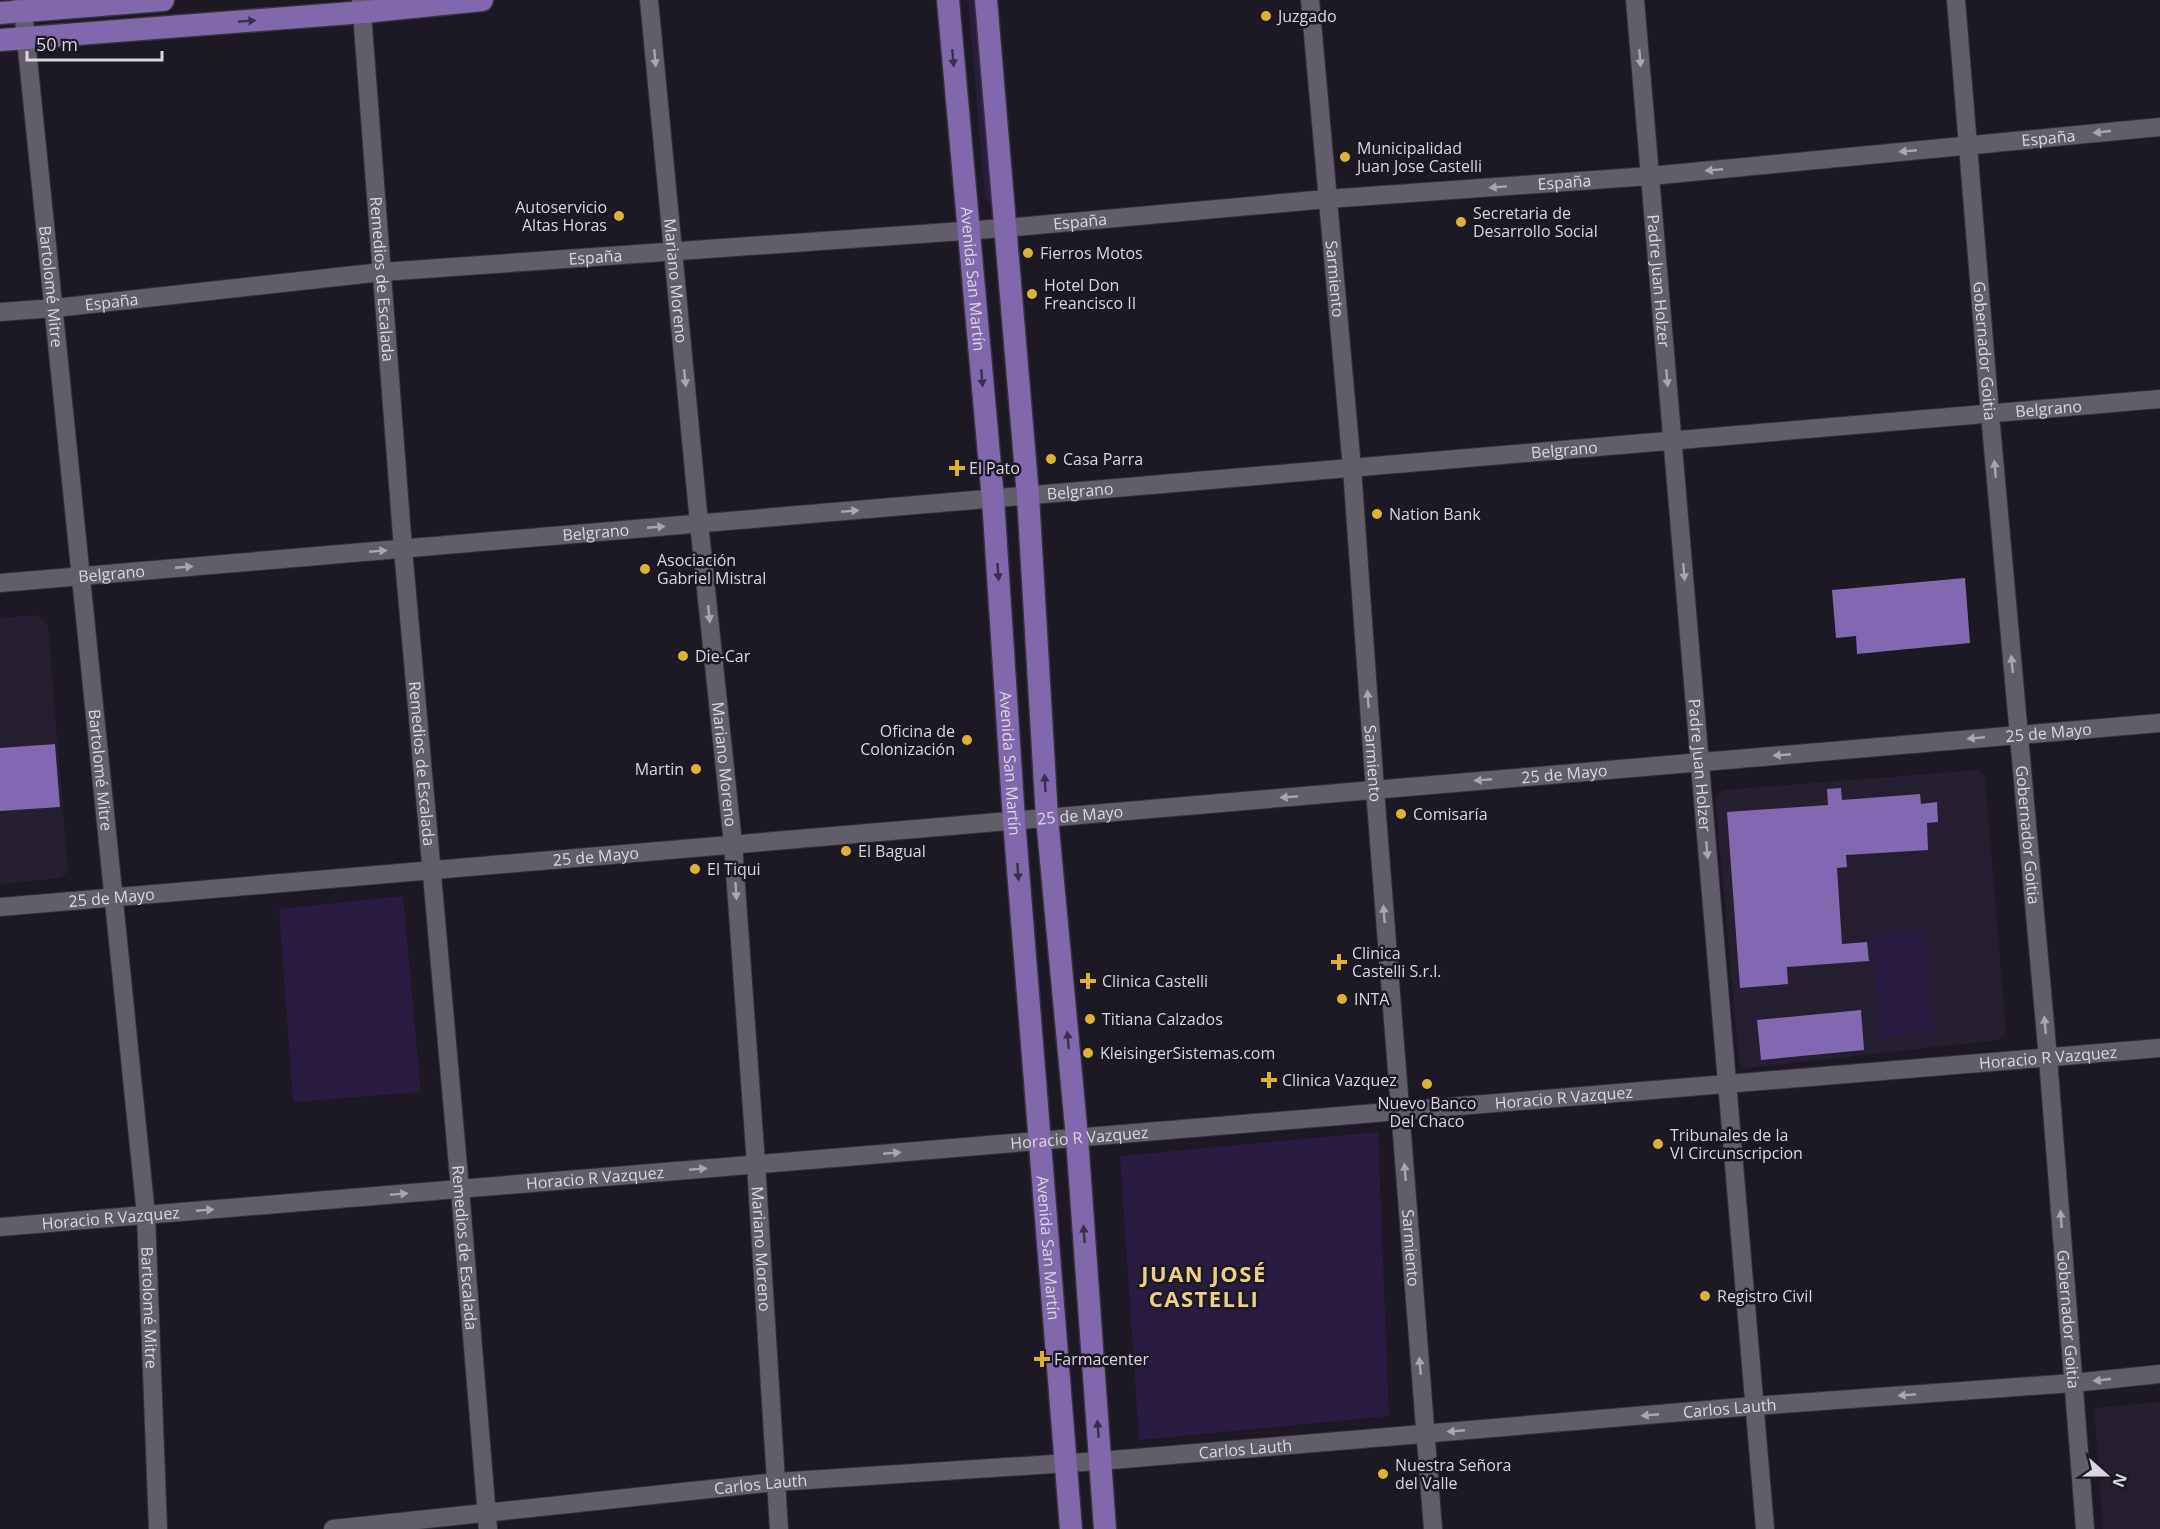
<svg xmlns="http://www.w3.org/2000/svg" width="2160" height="1529" viewBox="0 0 2160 1529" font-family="'Open Sans',sans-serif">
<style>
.built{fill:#251f31}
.green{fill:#2a1b40}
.building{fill:#8268b0}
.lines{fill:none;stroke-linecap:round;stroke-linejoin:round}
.minor-casing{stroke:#35323b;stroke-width:20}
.major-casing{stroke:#35323b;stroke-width:25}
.minor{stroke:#615d6b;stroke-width:18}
.major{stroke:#8167ac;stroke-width:22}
.oneway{fill:#3a304d}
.oneway2{fill:#a9a6b1}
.poi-dot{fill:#dbb233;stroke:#1c1824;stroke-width:2}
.labels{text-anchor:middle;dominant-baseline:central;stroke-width:5;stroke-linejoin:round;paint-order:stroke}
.poi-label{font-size:16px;fill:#d9d6df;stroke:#1c1824;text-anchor:start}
.street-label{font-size:16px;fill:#d9d6df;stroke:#1c1824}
.district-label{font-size:22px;font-weight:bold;letter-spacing:1.5px;fill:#ecd085;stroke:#1c1824}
</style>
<rect width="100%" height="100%" fill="#1c1824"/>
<path class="built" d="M38,615L48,625L68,872L60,878L0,884V618Z
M1978,770L1985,777L2006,1033L1999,1040L1744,1068L1739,1062L1715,798L1723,790Z
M2160,1402V1529H2103L2094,1408Z"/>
<path class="green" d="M968,0H981L994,202H988L985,198Z
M403,896L421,1092L293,1102L279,909Z
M1926,929L1934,1033L1880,1037L1872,934Z
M1378,1132L1389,1416L1139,1440L1120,1156Z"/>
<path class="building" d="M1965,578L1970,643L1857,654L1856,636L1836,638L1832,590Z
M55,744L60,807L0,811V748Z
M1841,788L1842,800L1920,794L1921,804L1937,802L1938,822L1927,823L1928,850L1846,855L1847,867L1837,868L1842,944L1867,942L1869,961L1787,967L1788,984L1740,988L1727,812L1828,805L1827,789Z
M1861,1010L1864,1050L1761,1060L1757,1020Z"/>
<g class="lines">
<g class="minor-casing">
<g id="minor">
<path id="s1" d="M22,0L146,1215L158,1529"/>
<path id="s2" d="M361,0L403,549L460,1189L488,1529"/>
<path id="s3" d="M649,0L699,523L733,844L756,1164L779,1529"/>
<path id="s4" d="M1310,0L1352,468L1375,790L1433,1529"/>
<path id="s5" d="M1635,0L1765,1529"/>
<path id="s6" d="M1956,0L1990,414L2048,1058L2085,1529"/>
<path id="s7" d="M0,312L55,308L382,272L1005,228L1327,199L1650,176L2160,127"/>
<path id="s8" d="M0,583L2160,399"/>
<path id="s9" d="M0,907L2160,723"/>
<path id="s10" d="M0,1227L2160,1048"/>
<path id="s11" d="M333,1529L776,1482L1100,1461L1754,1406L2073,1383L2160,1374"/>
</g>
</g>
<g class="major-casing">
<g id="major">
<path id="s12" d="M948,0L993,499L1014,820L1071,1529"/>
<path d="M986,0L1028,496L1047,818L1077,1138L1105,1529"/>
<path d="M0,13L163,0"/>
<path d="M0,40L364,12L482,0"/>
</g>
</g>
<use href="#minor" class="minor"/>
<use href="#major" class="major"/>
</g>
<defs><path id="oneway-solid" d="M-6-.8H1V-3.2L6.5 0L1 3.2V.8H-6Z" transform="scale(1.5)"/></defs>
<g class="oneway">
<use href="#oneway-solid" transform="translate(247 21) rotate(-4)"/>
<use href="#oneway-solid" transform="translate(953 58) rotate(85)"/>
<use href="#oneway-solid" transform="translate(982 378) rotate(85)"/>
<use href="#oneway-solid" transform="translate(998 572) rotate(86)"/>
<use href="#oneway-solid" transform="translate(1045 783) rotate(-93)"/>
<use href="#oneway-solid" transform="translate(1018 872) rotate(86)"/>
<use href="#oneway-solid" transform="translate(1068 1040) rotate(-95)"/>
<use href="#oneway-solid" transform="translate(1084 1234) rotate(-94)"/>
<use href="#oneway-solid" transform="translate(1098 1429) rotate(-94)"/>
</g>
<g class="oneway2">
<use href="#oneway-solid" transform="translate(655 58) rotate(85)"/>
<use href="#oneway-solid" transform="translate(1640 58) rotate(85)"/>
<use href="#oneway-solid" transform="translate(2102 132) rotate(174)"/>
<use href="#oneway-solid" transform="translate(1908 151) rotate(175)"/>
<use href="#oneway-solid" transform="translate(1714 170) rotate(175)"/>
<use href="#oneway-solid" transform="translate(1498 187) rotate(176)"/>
<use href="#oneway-solid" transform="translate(685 378) rotate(84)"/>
<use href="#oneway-solid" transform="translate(1667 378) rotate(85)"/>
<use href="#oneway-solid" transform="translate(1995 469) rotate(-95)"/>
<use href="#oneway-solid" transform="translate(850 511) rotate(-5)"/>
<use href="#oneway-solid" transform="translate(656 527) rotate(-5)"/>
<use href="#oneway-solid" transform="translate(378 551) rotate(-5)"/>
<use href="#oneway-solid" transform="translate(184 567) rotate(-5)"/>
<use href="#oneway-solid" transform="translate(1684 572) rotate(85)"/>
<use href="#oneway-solid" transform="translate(709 614) rotate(84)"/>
<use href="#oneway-solid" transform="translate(2012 664) rotate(-95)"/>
<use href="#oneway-solid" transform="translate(1368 699) rotate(-94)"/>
<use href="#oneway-solid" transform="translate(1976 738) rotate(175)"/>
<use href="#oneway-solid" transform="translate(1782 755) rotate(175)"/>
<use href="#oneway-solid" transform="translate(1483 780) rotate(175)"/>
<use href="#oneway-solid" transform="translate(1289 797) rotate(175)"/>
<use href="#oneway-solid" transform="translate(1707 850) rotate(85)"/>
<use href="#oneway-solid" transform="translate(736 891) rotate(86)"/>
<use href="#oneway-solid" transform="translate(1384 914) rotate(-94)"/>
<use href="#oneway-solid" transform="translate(2045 1025) rotate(-95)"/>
<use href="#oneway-solid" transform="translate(892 1153) rotate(-5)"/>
<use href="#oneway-solid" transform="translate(698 1169) rotate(-5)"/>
<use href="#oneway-solid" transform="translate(1405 1172) rotate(-95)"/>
<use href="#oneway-solid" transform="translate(399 1194) rotate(-5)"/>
<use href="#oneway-solid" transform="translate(205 1210) rotate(-5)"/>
<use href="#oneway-solid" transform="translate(2061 1219) rotate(-94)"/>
<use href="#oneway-solid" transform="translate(1420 1366) rotate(-95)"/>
<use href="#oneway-solid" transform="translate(2102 1380) rotate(174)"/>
<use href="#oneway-solid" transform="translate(1907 1395) rotate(176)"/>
<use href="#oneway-solid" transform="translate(1650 1415) rotate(175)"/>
<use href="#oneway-solid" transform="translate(1456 1431) rotate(175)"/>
</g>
<g class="poi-dot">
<circle cx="1266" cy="16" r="6"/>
<circle cx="1345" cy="157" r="6"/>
<circle cx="619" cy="216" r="6"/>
<circle cx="1461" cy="222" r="6"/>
<circle cx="1028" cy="253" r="6"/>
<circle cx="1032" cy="294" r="6"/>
<circle cx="1051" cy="459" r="6"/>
<path d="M954 459h6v6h6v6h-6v6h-6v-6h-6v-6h6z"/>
<circle cx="1377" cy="514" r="6"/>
<circle cx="645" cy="569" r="6"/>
<circle cx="683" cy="656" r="6"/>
<circle cx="967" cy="740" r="6"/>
<circle cx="696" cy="769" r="6"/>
<circle cx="1401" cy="814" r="6"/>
<circle cx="846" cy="851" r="6"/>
<circle cx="695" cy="869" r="6"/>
<path d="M1336 953h6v6h6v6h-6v6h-6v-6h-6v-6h6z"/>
<path d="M1085 972h6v6h6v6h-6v6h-6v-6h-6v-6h6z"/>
<circle cx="1342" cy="999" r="6"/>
<circle cx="1090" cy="1019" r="6"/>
<circle cx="1088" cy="1053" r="6"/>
<path d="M1266 1071h6v6h6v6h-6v6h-6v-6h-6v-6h6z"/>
<circle cx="1427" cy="1084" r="6"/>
<circle cx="1658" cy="1144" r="6"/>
<circle cx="1705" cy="1296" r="6"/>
<path d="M1039 1350h6v6h6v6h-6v6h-6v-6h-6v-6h6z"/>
<circle cx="1383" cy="1474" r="6"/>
</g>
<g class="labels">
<g class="poi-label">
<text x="1278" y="16">Juzgado</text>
<text x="1357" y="148">Municipalidad<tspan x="1357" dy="18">Juan Jose Castelli</tspan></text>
<text x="607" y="207" text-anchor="end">Autoservicio<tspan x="607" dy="18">Altas Horas</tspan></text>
<text x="1473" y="213">Secretaria de<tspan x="1473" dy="18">Desarrollo Social</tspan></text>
<text x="1040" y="253">Fierros Motos</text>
<text x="1044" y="285">Hotel Don<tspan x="1044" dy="18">Freancisco II</tspan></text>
<text x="1063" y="459">Casa Parra</text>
<text x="969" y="468">El Pato</text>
<text x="1389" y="514">Nation Bank</text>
<text x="657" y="560">Asociación<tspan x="657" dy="18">Gabriel Mistral</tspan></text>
<text x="695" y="656">Die-Car</text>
<text x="955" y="731" text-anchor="end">Oficina de<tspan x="955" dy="18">Colonización</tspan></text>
<text x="684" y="769" text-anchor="end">Martin</text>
<text x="1413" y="814">Comisaría</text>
<text x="858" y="851">El Bagual</text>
<text x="707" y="869">El Tiqui</text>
<text x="1352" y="953">Clinica<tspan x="1352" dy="18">Castelli S.r.l.</tspan></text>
<text x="1102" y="981">Clinica Castelli</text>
<text x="1354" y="999">INTA</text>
<text x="1102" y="1019">Titiana Calzados</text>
<text x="1100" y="1053">KleisingerSistemas.com</text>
<text x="1282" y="1080">Clinica Vazquez</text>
<text x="1427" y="1103" text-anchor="middle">Nuevo Banco<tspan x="1427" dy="18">Del Chaco</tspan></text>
<text x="1670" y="1135">Tribunales de la<tspan x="1670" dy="18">VI Circunscripcion</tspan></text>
<text x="1717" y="1296">Registro Civil</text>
<text x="1054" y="1359">Farmacenter</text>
<text x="1395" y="1465">Nuestra Señora<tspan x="1395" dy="18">del Valle</tspan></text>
</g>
<g class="street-label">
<text stroke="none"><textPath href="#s7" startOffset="2056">España</textPath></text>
<text stroke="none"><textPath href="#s7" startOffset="1570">España</textPath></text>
<text stroke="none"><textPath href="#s7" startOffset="1084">España</textPath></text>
<text stroke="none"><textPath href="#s7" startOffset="598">España</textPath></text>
<text stroke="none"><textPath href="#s2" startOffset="280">Remedios de Escalada</textPath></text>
<text stroke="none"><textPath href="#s3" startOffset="282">Mariano Moreno</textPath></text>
<text stroke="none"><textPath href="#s12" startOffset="280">Avenida San Martín</textPath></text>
<text stroke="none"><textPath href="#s4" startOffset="280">Sarmiento</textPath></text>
<text stroke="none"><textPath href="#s5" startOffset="282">Padre Juan Holzer</textPath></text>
<text stroke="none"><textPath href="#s1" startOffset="288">Bartolomé Mitre</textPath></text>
<text stroke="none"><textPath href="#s7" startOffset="112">España</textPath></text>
<text stroke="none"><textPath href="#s6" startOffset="352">Gobernador Goitia</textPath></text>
<text stroke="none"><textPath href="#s8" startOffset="2056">Belgrano</textPath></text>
<text stroke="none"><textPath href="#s8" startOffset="1570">Belgrano</textPath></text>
<text stroke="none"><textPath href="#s8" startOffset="1084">Belgrano</textPath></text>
<text stroke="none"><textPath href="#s8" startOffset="598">Belgrano</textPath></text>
<text stroke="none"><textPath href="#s8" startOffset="112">Belgrano</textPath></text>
<text stroke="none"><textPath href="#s9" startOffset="2056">25 de Mayo</textPath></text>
<text stroke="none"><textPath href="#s3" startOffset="768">Mariano Moreno</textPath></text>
<text stroke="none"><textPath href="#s12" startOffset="766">Avenida San Martín</textPath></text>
<text stroke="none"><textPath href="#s4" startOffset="766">Sarmiento</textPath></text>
<text stroke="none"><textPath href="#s2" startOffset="766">Remedios de Escalada</textPath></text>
<text stroke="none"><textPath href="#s5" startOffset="768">Padre Juan Holzer</textPath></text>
<text stroke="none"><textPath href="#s1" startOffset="774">Bartolomé Mitre</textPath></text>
<text stroke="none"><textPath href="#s9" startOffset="1570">25 de Mayo</textPath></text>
<text stroke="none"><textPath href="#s9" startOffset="1084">25 de Mayo</textPath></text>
<text stroke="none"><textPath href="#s6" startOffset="838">Gobernador Goitia</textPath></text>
<text stroke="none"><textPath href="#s9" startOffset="598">25 de Mayo</textPath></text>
<text stroke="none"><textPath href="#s9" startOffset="112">25 de Mayo</textPath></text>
<text stroke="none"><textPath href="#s10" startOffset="2055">Horacio R Vazquez</textPath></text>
<text stroke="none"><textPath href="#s10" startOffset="1569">Horacio R Vazquez</textPath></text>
<text stroke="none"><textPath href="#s10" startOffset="1083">Horacio R Vazquez</textPath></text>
<text stroke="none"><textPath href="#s10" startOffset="597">Horacio R Vazquez</textPath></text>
<text stroke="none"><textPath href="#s10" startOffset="111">Horacio R Vazquez</textPath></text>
<text stroke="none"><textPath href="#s3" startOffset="1254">Mariano Moreno</textPath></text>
<text stroke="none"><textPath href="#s2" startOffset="1252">Remedios de Escalada</textPath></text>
<text stroke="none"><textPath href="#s12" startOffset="1252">Avenida San Martín</textPath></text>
<text stroke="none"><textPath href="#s4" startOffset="1252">Sarmiento</textPath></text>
<text stroke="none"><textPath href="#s1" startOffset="1314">Bartolomé Mitre</textPath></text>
<text stroke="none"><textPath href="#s6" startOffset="1324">Gobernador Goitia</textPath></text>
<text stroke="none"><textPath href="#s11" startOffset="1402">Carlos Lauth</textPath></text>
<text stroke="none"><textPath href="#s11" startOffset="916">Carlos Lauth</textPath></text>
<text stroke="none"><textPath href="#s11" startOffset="430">Carlos Lauth</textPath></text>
</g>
<g class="district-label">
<text x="1204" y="1273">JUAN JOSÉ<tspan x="1204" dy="25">CASTELLI</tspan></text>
</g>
</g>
<g transform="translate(2106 1475) rotate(111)" stroke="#1c1824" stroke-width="4.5" paint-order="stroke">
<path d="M0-4.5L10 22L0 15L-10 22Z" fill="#d9d6df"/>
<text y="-9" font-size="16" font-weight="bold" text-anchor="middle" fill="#d9d6df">N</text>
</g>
<path d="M27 51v9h135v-9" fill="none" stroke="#d9d6df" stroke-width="3"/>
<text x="36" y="51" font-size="18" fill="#d9d6df" stroke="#1c1824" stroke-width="4.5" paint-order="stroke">50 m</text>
</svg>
